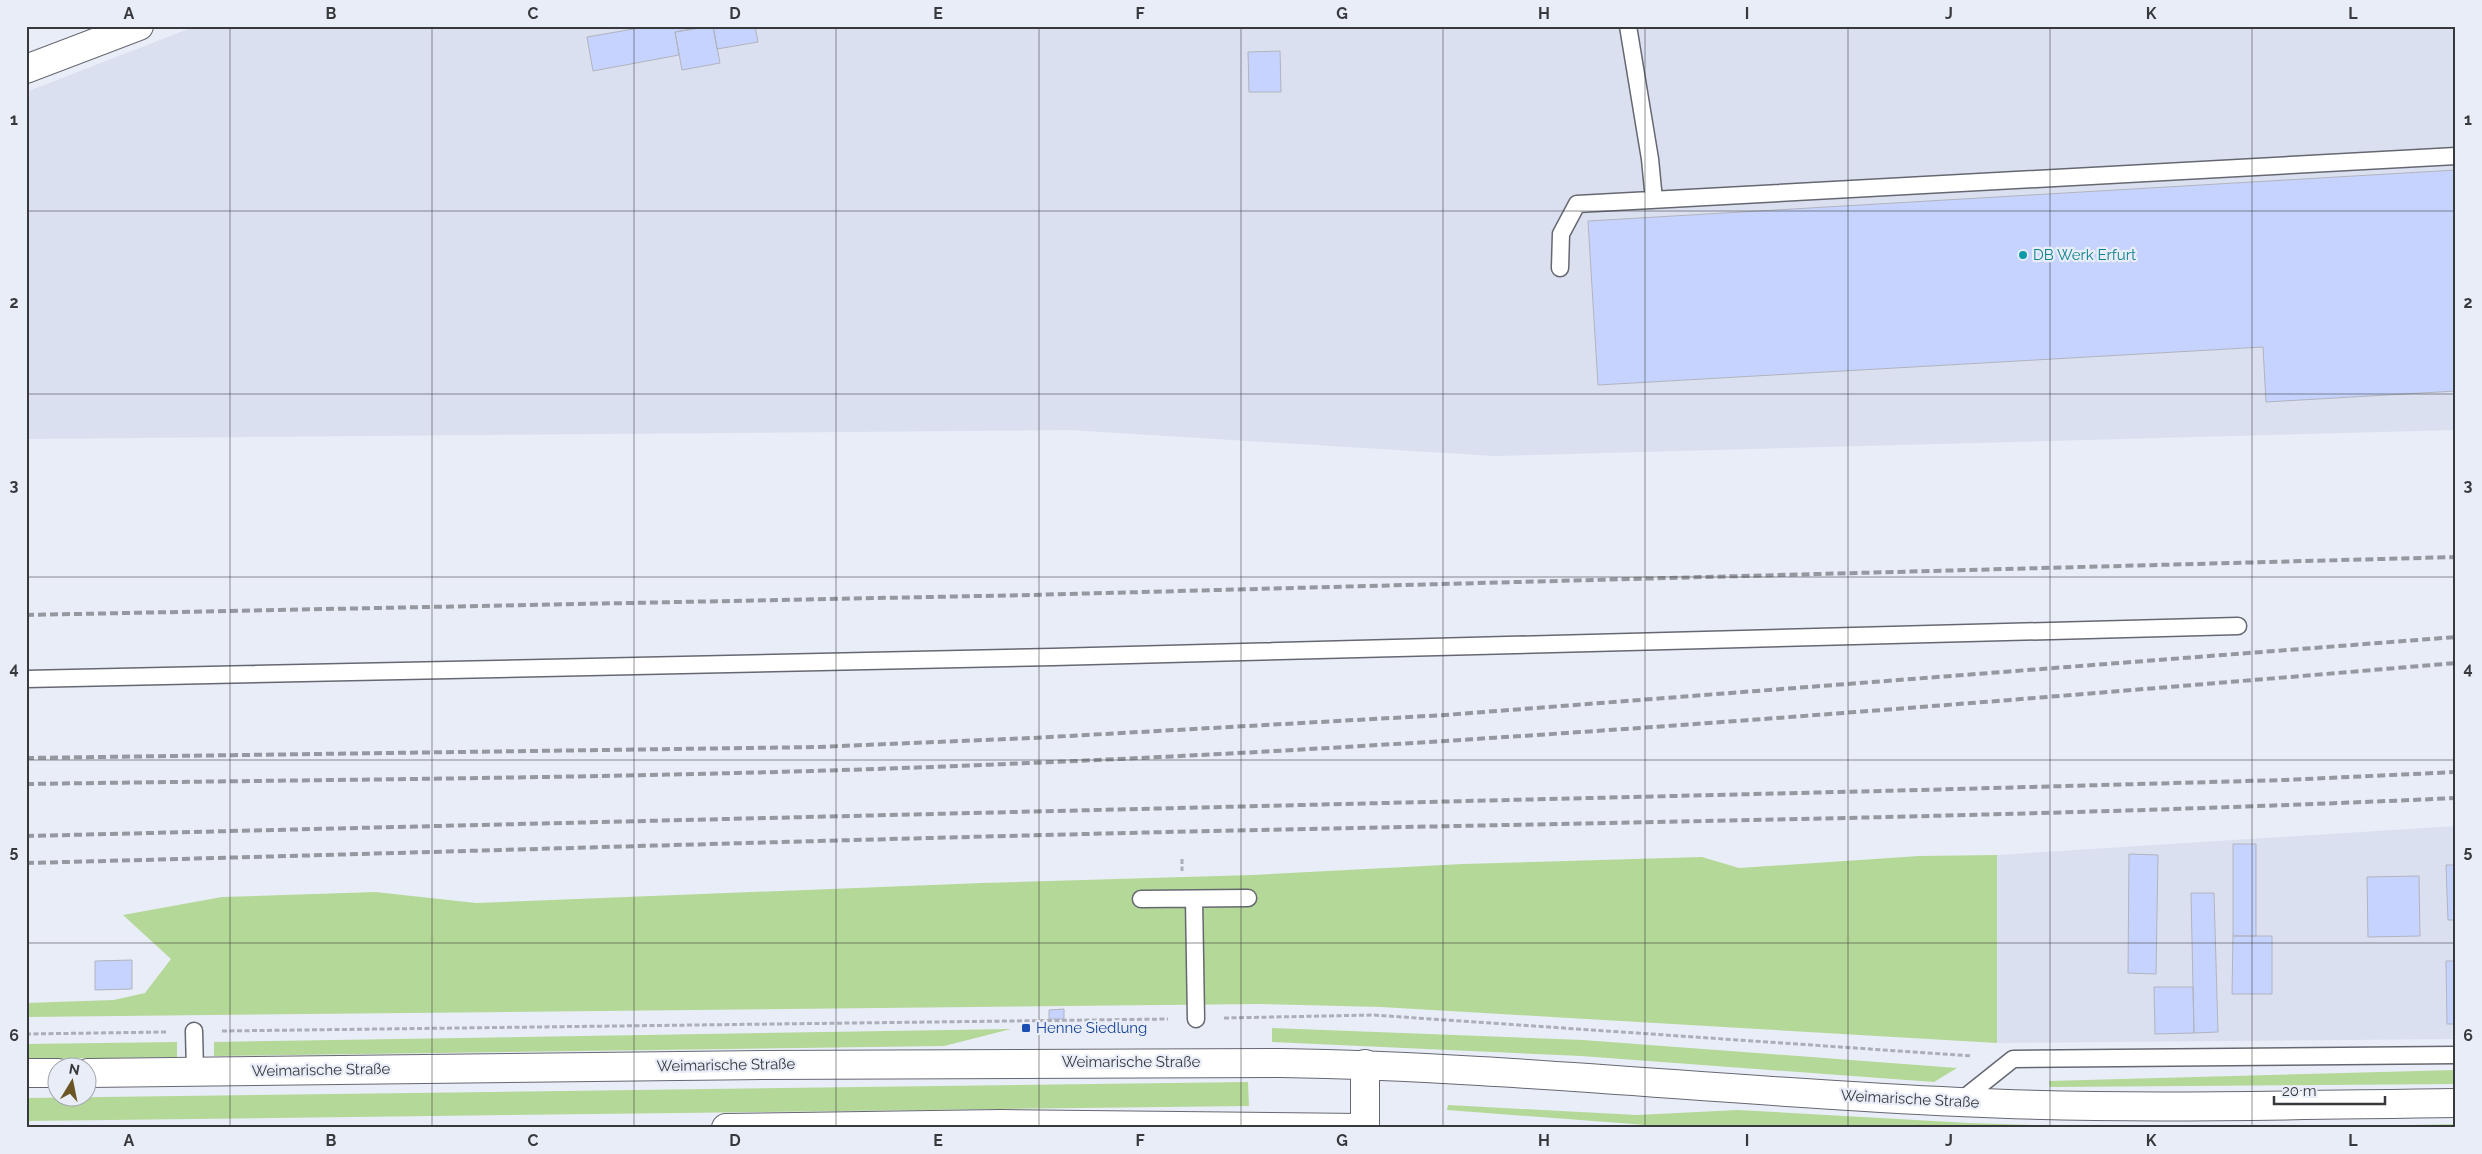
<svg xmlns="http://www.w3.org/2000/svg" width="2482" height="1154" viewBox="0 0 2482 1154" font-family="Raleway,sans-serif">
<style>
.built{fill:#dbe0f1}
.green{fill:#b4d897}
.building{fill:#c6d3ff;stroke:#b1b4bd}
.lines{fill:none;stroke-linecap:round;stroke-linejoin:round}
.service-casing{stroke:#666871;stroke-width:19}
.minor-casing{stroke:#666871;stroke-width:30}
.secondary-casing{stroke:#666871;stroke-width:30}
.path{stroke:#acafb7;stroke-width:3;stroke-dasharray:5 2.5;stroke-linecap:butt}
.service{stroke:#fff;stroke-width:16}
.minor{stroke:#fff;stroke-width:28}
.secondary{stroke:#fff;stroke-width:28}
.rail{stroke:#95989f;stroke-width:4;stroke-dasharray:8 4;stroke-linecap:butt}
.grid{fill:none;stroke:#37393d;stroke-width:1;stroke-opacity:0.55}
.culture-dot{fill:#0f9aa8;stroke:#e9edf7;stroke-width:2}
.transit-dot{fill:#1a4fb4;stroke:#e9edf7;stroke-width:2}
.labels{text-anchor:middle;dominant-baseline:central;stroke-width:4.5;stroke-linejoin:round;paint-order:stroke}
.culture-label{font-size:15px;fill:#0d838f;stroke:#e9edf7;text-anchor:start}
.transit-label{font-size:15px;fill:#164399;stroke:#e9edf7;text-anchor:start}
.street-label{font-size:15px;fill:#37393d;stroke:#e9edf7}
.neatline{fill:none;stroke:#37393d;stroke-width:2}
.grid-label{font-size:16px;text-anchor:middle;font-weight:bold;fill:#37393d}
</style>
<rect width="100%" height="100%" fill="#e9edf7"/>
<path class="built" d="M196,26H2456V430L1494,456L1069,430L26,439V92Z
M2456,826V1039L1997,1043V855Z"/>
<path class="green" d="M1997,855V1043L1381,1007L1258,1004L26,1017V1003L114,1000L145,993L171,959L123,915L222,897L375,892L476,903L982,883L1252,875L1463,864L1702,857L1739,868L1919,856Z
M1272,1028L1583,1040L1957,1068L1934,1082L1581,1056L1272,1042Z
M1011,1029L944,1046L214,1056V1042Z
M177,1042V1057L26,1059V1044Z
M2456,1070V1084L2050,1087L2049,1081Z
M1248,1082L1249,1106L26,1121V1098Z
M1448,1105L1637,1115L1738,1110L1969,1123L2125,1128H1686L1447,1110Z
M2456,1124V1128H2273Z"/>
<path class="building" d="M651,26H707L675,32L679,55L593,71L587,37Z
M713,26L720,63L682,70L675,32Z
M713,26H755L758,42L717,49Z
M1280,51L1281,92H1249L1248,52Z
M2456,170V391L2266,402L2263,347L1598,385L1588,221Z
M2233,844H2256V936H2233Z
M2129,854L2158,855L2156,974L2128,973Z
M2446,865H2456V920H2448Z
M2419,876L2420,936L2368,937L2367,877Z
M2191,893H2214L2218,1032L2194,1033Z
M2233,936H2272V994H2232Z
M132,960V989L95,990V961Z
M2446,961H2456V1024H2447Z
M2154,987H2193L2194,1033L2155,1034Z
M1064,1009V1019H1049V1010Z"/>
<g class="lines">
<g class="service-casing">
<path id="service" d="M1628,26L1650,159L1654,200
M1560,268L1561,234L1577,204L2456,156
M26,679L1053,657L2238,626
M1141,899L1248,898
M1194,899L1196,1019
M194,1031L195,1071
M1959,1102L2013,1059L2456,1055"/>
</g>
<g class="minor-casing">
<path id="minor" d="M26,69L139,26
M1365,1128V1064"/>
</g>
<g class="secondary-casing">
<path id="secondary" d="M26,1073H58
M88,1073L766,1065L1281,1063C1508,1067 1733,1092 1959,1102C2125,1110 2290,1105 2456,1103
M726,1128L1001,1124L1361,1128"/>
</g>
<path class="path" d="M1182,859V871
M1224,1018L1373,1015L1972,1056
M222,1031L1168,1019
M26,1034L166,1032"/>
<use href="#service" class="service"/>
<use href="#minor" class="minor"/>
<use href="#secondary" class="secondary"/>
<path class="rail" d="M26,615L1030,595L2456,557
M26,758L817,747L1032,738L1445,715L2456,637
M26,784C360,779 695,778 1029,763C1505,743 1981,703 2456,663
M26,836L1920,790L2285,780L2456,772
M26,863C421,853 816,840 1211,831C1626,822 2041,817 2456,798"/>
</g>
<path class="grid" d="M230,26V1128M432,26V1128M634,26V1128M836,26V1128M1039,26V1128M1241,26V1128M1443,26V1128M1645,26V1128M1848,26V1128M2050,26V1128M2252,26V1128M26,211H2456M26,394H2456M26,577H2456M26,760H2456M26,943H2456"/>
<circle class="culture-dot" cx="2023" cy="255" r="5"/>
<rect class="transit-dot" x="1021" y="1023" width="10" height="10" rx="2.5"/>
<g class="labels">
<g class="culture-label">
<text x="2033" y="255">DB Werk Erfurt</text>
</g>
<g class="transit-label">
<text x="1036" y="1028">Henne Siedlung</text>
</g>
<g class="street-label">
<text x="1131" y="1062">Weimarische Straße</text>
<text transform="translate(726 1065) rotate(-1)">Weimarische Straße</text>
<text transform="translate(321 1070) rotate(-1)">Weimarische Straße</text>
<text transform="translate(1910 1099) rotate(3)">Weimarische Straße</text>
</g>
</g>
<rect width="2482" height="1154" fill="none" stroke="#e9edf7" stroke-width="55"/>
<g transform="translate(72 1082) rotate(10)"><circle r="24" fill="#e9edf7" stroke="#a2a5ad"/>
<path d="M0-4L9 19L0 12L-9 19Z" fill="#6b5524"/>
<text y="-8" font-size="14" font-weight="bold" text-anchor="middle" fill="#37393d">N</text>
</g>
<path d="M2274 1096v8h111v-8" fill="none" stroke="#37393d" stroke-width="2.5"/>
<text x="2282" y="1096" font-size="15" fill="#37393d" stroke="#e9edf7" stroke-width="4" paint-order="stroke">20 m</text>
<rect x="28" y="28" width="2426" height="1098" class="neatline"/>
<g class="grid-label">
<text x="129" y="19">A</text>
<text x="331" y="19">B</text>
<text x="533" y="19">C</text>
<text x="735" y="19">D</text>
<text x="938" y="19">E</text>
<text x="1140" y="19">F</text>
<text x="1342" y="19">G</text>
<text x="1544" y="19">H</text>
<text x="1747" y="19">I</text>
<text x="1949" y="19">J</text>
<text x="2151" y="19">K</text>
<text x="2353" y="19">L</text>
<text x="14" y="125">1</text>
<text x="2468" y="125">1</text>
<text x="14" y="308">2</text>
<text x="2468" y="308">2</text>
<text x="14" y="491">3</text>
<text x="2468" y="491">3</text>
<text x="14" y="674">4</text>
<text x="2468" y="674">4</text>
<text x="14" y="857">5</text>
<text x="2468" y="857">5</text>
<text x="14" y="1041">6</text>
<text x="2468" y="1041">6</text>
<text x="129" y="1146">A</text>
<text x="331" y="1146">B</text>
<text x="533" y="1146">C</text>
<text x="735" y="1146">D</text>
<text x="938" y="1146">E</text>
<text x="1140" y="1146">F</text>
<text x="1342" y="1146">G</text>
<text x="1544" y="1146">H</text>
<text x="1747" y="1146">I</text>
<text x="1949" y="1146">J</text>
<text x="2151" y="1146">K</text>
<text x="2353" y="1146">L</text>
</g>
</svg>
